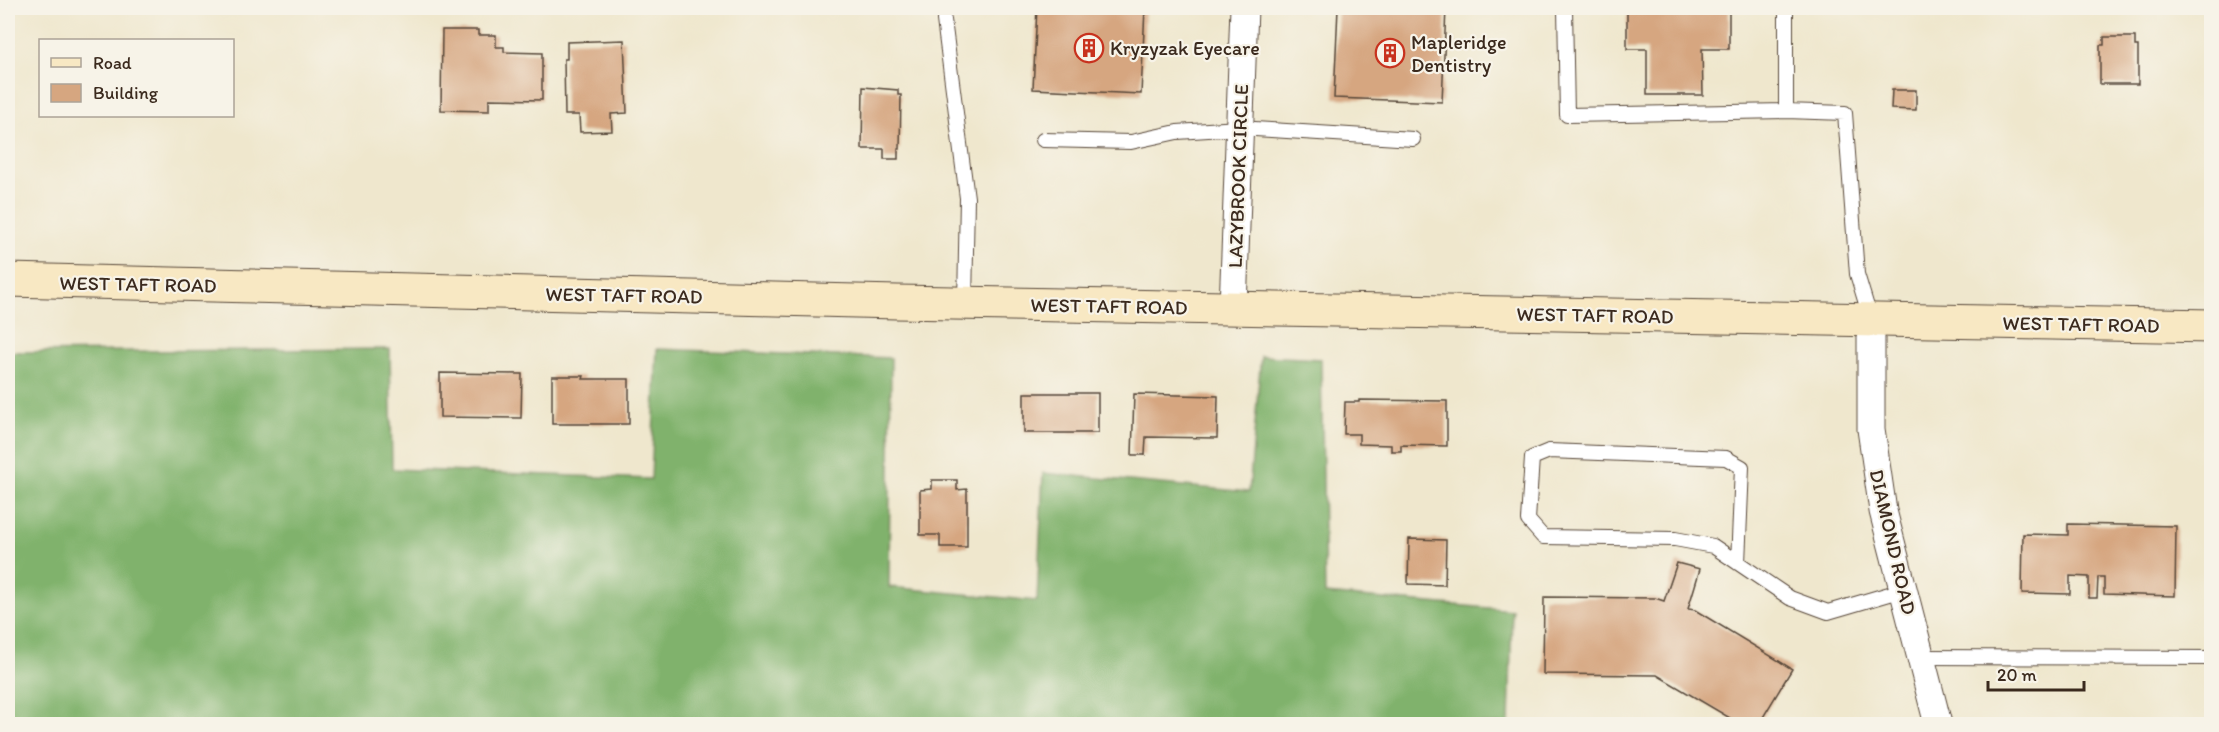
<svg xmlns="http://www.w3.org/2000/svg" width="2219" height="732" viewBox="0 0 2219 732" font-family="Itim,sans-serif">
<style>
.forest{fill:#80b26c;stroke:#5e6e45;stroke-width:1.5}
.building{fill:#d6a680}
.lines{fill:none;stroke-linecap:round;stroke-linejoin:round}
.lane-casing{stroke:#564638;stroke-width:16}
.street-casing{stroke:#564638;stroke-width:29}
.secondary-casing{stroke:#564638;stroke-width:35}
.lane{stroke:#fff;stroke-width:14}
.street{stroke:#fff;stroke-width:27}
.secondary{stroke:#f8e8c3;stroke-width:33}
.labels{text-anchor:middle;dominant-baseline:central;stroke-width:4.5;stroke-linejoin:round;paint-order:stroke}
.poi-label{font-size:20px;fill:#3b2a1e;stroke:#f7f3e8;text-anchor:start}
.street-label{font-size:20px;fill:#3b2a1e;stroke:#f7f3e8}
</style>
<rect width="100%" height="100%" fill="#f7f3e8"/>
<filter id="ink" filterUnits="userSpaceOnUse"><feTurbulence type="fractalNoise" baseFrequency=".0167" numOctaves="2"/><feDisplacementMap in="SourceGraphic" scale="12" xChannelSelector="R" yChannelSelector="G"/><feConvolveMatrix kernelMatrix="1 2 1 2 8 2 1 2 1" color-interpolation-filters="sRGB"/></filter>
<filter id="wash" filterUnits="userSpaceOnUse"><feTurbulence type="fractalNoise" baseFrequency=".008" numOctaves="4" result="noise"/><feDisplacementMap in="SourceGraphic" scale="24" xChannelSelector="R" yChannelSelector="G"/><feGaussianBlur stdDeviation="1.35" result="paint"/><feColorMatrix in="noise" values="0 0 0 0 0 0 0 0 0 0 0 0 0 0 0 0 0 1.4 0 .05"/><feComposite in="paint" operator="in"/></filter>
<g filter="url(#wash)">
<rect width="100%" height="100%" fill="#efe7cd"/>
<path class="forest" d="M390,349L392,469L651,479L657,349L891,358L889,587L1037,601L1043,473L1249,492L1261,356L1321,359L1325,594L1512,610L1509,724H8V352Z"/>
<g id="blocks">
<path class="building" d="M1037,8H1145L1141,94L1033,89Z
M1338,8H1446L1442,102L1334,98Z
M1627,8H1729V49H1702L1703,95H1647V49H1627Z
M442,30H478V35H496V47H504V52L542,53V100L489,99V111L441,110Z
M2104,37H2135V46H2138V84H2100V45H2104Z
M624,40L627,113L611,114L612,131L580,132L579,115H565L564,59H567V42Z
M863,87L898,90V95H901L900,149H898V159H884V149H862Z
M1892,90H1916V110L1891,109Z
M440,373L522,374L521,418L440,417Z
M552,376H584L583,379H629V424H552Z
M1024,393H1098V433H1024Z
M1134,394L1218,396L1217,438L1146,437L1145,455H1132Z
M1359,400L1447,401V446L1401,445V451H1391V445L1359,444V434H1344L1345,402H1359Z
M932,480H957V490L967,489V547H940V535H920V490L932,489Z
M2068,524L2176,526L2175,596L2104,594V577H2098L2097,598H2089V577L2070,576V594L2022,593L2023,534L2068,535Z
M1409,539L1446,540L1445,585L1408,584Z
M1677,563L1700,569L1688,609L1695,610L1792,669L1759,724H1740L1657,675L1543,674L1544,597L1655,598L1664,601Z"/>
</g>
</g>
<g filter="url(#ink)">
<use href="#blocks" fill-opacity="0" stroke="#564638" stroke-width="1.5"/>
<g class="lines">
<g class="lane-casing">
<path id="lane" d="M1565,8L1567,115L1786,111L1845,113L1857,274L1871,320
M944,20L967,198L965,303
M1786,111V8
M1043,140L1131,142L1177,132L1239,128L1413,139
M1738,563L1742,467L1726,458L1549,451L1532,458L1528,520L1543,537L1675,539L1713,546L1790,598L1828,612L1903,590
M1920,657L2212,658"/>
</g>
<g class="street-casing">
<path id="street" d="M1233,308L1244,8
M1871,320V429L1883,511L1938,724"/>
</g>
<g class="secondary-casing">
<path id="secondary" d="M8,280L897,302L2212,326"/>
</g>
<use href="#lane" class="lane"/>
<use href="#street" class="street"/>
<use href="#secondary" class="secondary"/>
</g>
</g>
<defs>
<g id="building-ring" transform="scale(1.5)"><circle r="9.5" fill="#f7f3e8" stroke="#c8321e" stroke-width="1.5"/><path d="M-4-6H4V6H1V3H-1V6H-4ZM-2.5-4.3h1.7v1.8h-1.7ZM.8-4.3h1.7v1.8H.8ZM-2.5-1h1.7V.8h-1.7ZM.8-1h1.7V.8H.8Z" fill="#c8321e"/></g>
</defs>
<g fill-rule="evenodd">
<use href="#building-ring" x="1089" y="48"/>
<use href="#building-ring" x="1390" y="53"/>
</g>
<g class="labels">
<g class="poi-label">
<text x="1411" y="42">Mapleridge<tspan x="1411" dy="23">Dentistry</tspan></text>
<text x="1110" y="48">Kryzyzak Eyecare</text>
</g>
<g class="street-label">
<text transform="translate(1238 176) rotate(-88)">LAZYBROOK CIRCLE</text>
<text transform="translate(138 284) rotate(1)">WEST TAFT ROAD</text>
<text transform="translate(624 295) rotate(1)">WEST TAFT ROAD</text>
<text transform="translate(1109 306) rotate(1)">WEST TAFT ROAD</text>
<text transform="translate(1595 315) rotate(1)">WEST TAFT ROAD</text>
<text transform="translate(2081 324) rotate(1)">WEST TAFT ROAD</text>
<text transform="translate(1893 542) rotate(77)">DIAMOND ROAD</text>
</g>
</g>
<rect width="2219" height="732" fill="none" stroke="#f7f3e8" stroke-width="30"/>
<rect x="39" y="39" width="195" height="78" fill="#f7f3e8" stroke="#aca397" stroke-width="1.5"/>
<rect x="51" y="58" width="30" height="9" fill="#f8e8c3" stroke="#aca397" stroke-width="1.5"/>
<text x="93" y="69" font-size="18" fill="#3b2a1e">Road</text>
<rect x="51" y="84" width="30" height="18" fill="#d6a680" stroke="#aca397" stroke-width="1.5"/>
<text x="93" y="99" font-size="18" fill="#3b2a1e">Building</text>
<path d="M1988 681v9h96v-9" fill="none" stroke="#3b2a1e" stroke-width="3"/>
<text x="1997" y="681" font-size="18" fill="#3b2a1e" stroke="#f7f3e8" stroke-width="4.5" paint-order="stroke">20 m</text>
</svg>
